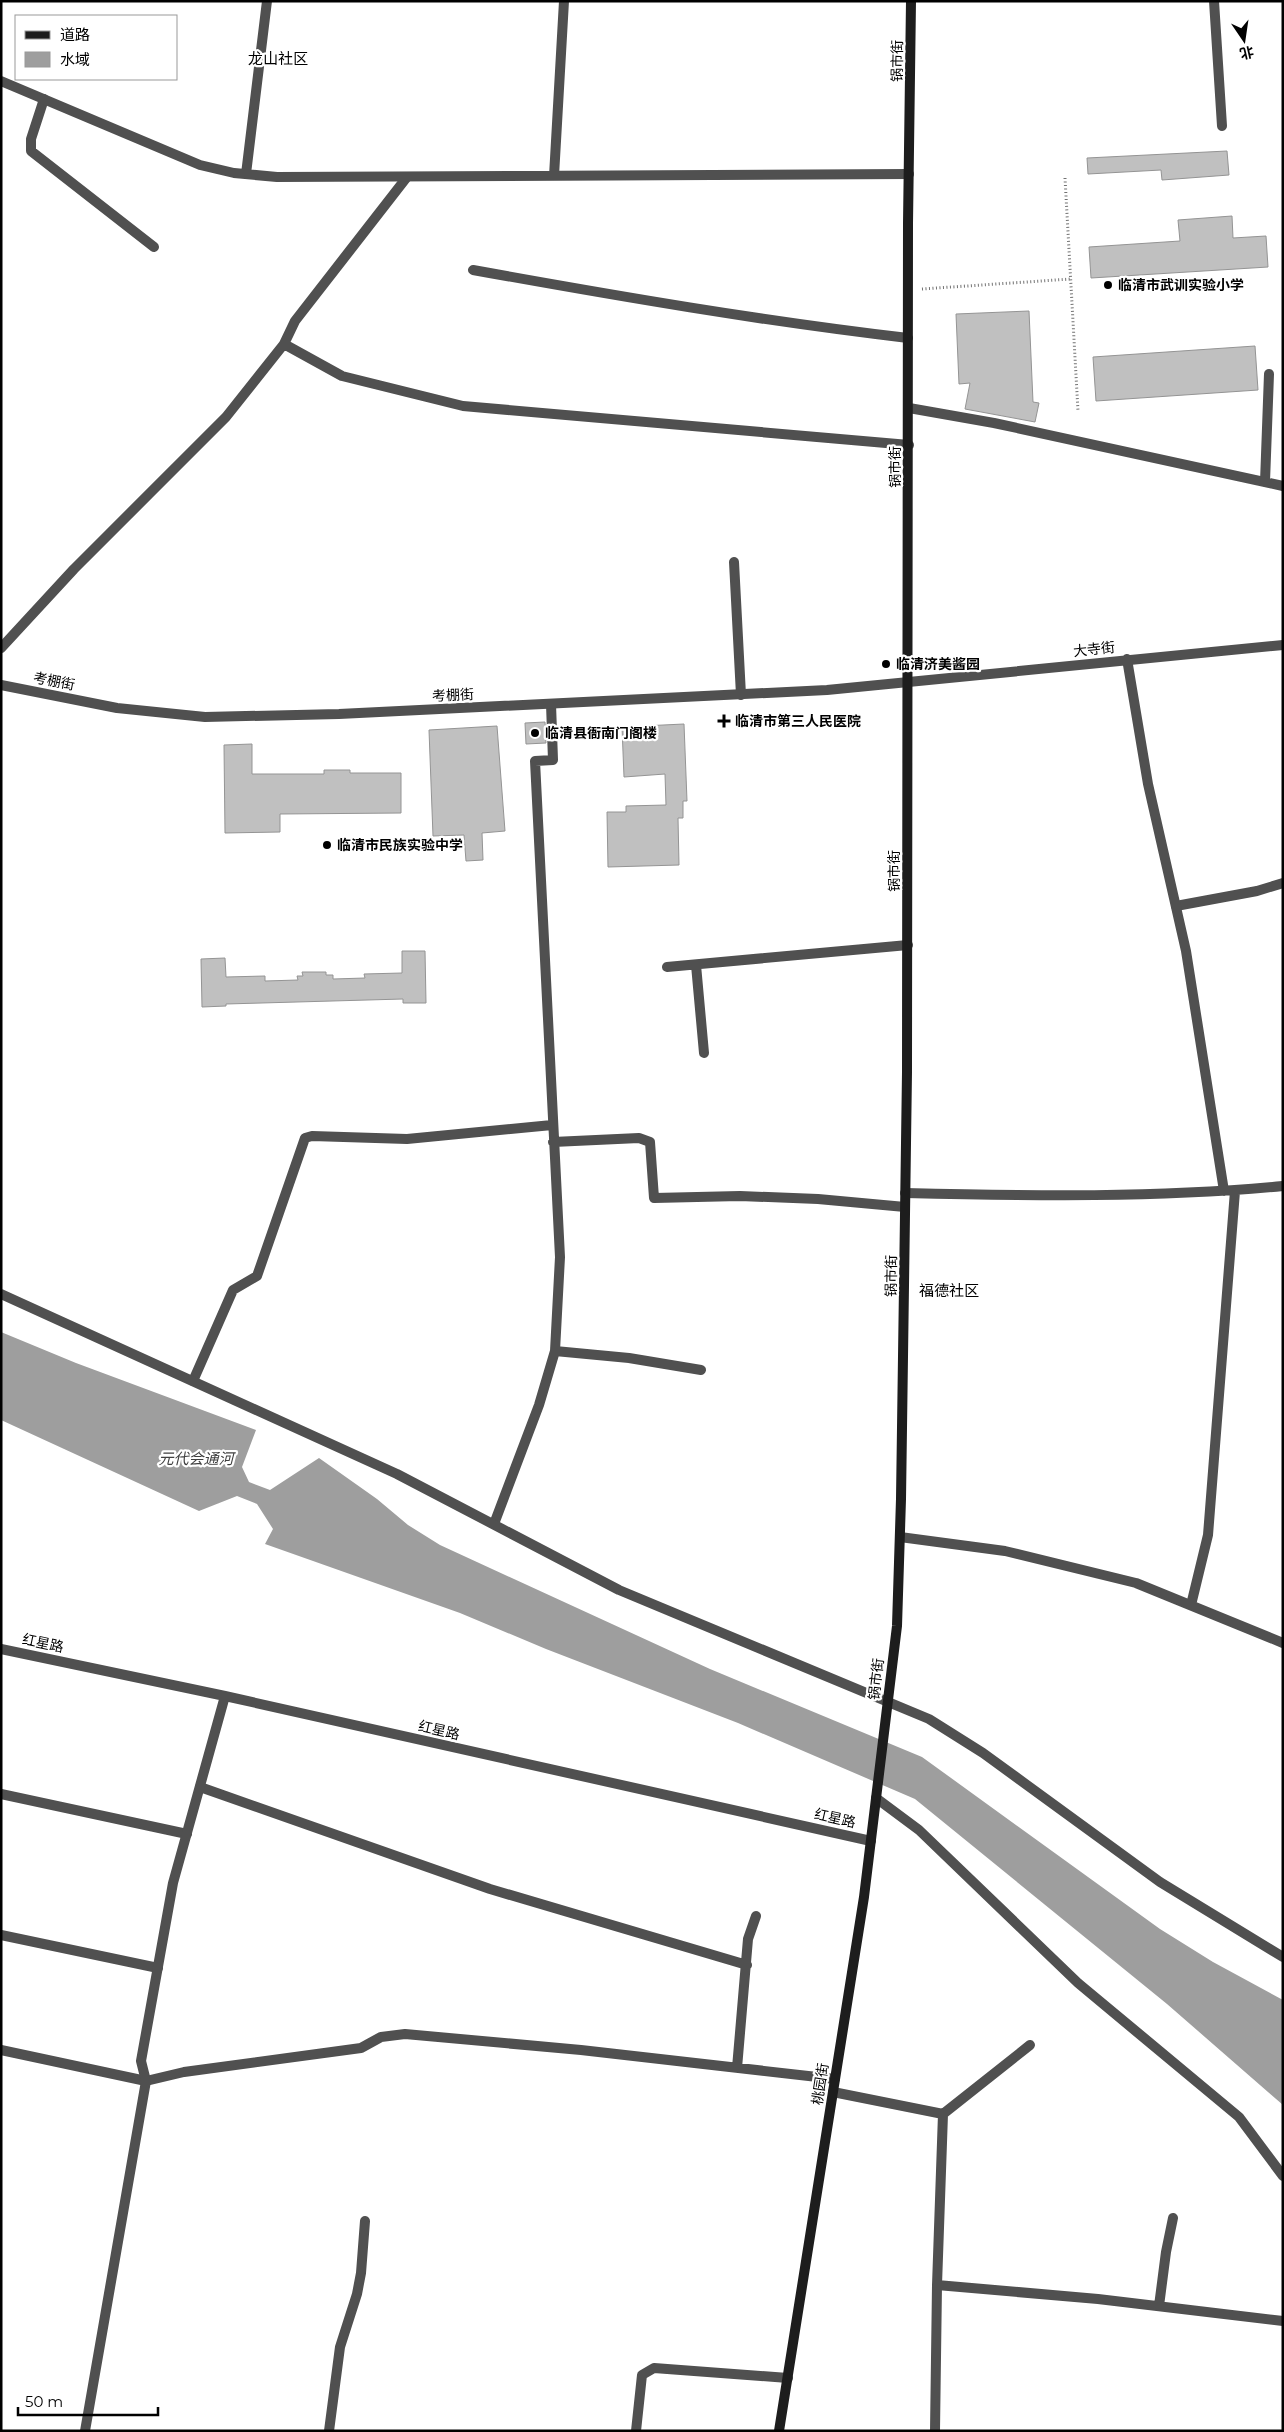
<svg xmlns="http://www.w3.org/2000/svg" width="1284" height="2432" viewBox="0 0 1284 2432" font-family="Montserrat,'Noto Sans SC',sans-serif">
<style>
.water{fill:#9e9e9e}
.building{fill:#c0c0c0;stroke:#949494}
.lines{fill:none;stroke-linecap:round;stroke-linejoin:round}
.path{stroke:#727272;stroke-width:3;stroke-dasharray:1 2.5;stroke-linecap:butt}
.lane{stroke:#505050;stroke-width:10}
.street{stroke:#505050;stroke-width:10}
.secondary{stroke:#1d1d1d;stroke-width:10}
.poi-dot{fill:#000;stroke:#fff;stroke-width:2}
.labels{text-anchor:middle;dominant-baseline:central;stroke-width:4.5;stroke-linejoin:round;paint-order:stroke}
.street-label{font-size:14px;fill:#000;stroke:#fff}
.poi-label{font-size:14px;font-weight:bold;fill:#000;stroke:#fff;text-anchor:start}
.neighbourhood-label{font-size:15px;fill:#000;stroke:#fff}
.water-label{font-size:15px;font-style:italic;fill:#3f3f3f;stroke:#fff}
</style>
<rect width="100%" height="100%" fill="#fff"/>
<path class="water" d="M1,1332L76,1363L256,1430L242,1467L249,1482L270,1490L319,1458L377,1499L408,1525L440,1545L710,1669L922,1757L1160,1929L1213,1962L1283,2000V2105L1167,2004L915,1799L738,1723L546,1649L460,1613L265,1544L273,1529L257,1504L237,1496L199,1511L1,1420Z"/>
<path class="building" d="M1227,151L1229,175L1162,180L1161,170L1088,174L1087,158Z
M1232,216L1233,238L1266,236L1268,267L1091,278L1089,247L1180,241L1178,220Z
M1029,311L1033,402L1039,403L1035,422L965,409L970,383L959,384L956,314Z
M1255,346L1258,390L1096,401L1093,357Z
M545,722L546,743L526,744L525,723Z
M684,724L687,801H683V818H678L679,865L608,867L607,812H626V806L666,805L665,774L624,777L622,727Z
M497,726L505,831L482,833L483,860L466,861L464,835L433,836L429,730Z
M252,744V774H324V770H350V773H401V813L280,814V832L225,833L224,745Z
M402,951H425L426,1003H403V999L226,1004V1006L202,1007L201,959L225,958L226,977L265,976V981L298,980L297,976H303L302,972H326V975H333V979L365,978L364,974L402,973Z"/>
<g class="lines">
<path class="path" d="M1065,178L1078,411
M922,289L1071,279"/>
<path class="lane" d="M1214,1L1222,126
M44,99L31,139V151L154,247
M473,270C617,296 762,321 908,338
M284,344L342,376L463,406L909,445
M909,408L994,423L1283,486
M1265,482L1269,374
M734,562L741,695
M1,648L74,569L226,417L284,344L295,321L407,177
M1176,906L1257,891L1283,883
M696,965L704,1053
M667,967L908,945
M553,1142L639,1138L650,1142L654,1198L740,1196L818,1199L905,1207
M555,1351L629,1358L701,1370
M193,1381L233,1290L257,1276L305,1138L312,1136L407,1139L552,1125
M494,1524L539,1405L555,1351L560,1257L535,761L553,760L551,704
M200,1787L490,1889L747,1965
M1,1794L187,1834
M876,1798L919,1830L1078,1983L1239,2117L1283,2176
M1,1935L158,1968
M1,2050L146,2081L184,2072L361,2048L381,2037L405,2034L581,2050L835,2079
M737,2068L748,1939L756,1916
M833,2092L943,2114
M937,2285L1098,2299L1283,2321
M1159,2306L1166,2252L1173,2218
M329,2431L340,2347L357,2294L361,2273L365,2221
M636,2431L642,2375L654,2368L788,2378
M935,2431L937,2285L943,2114L1030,2045"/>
<path class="street" d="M1,81L200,165L234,173L277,177L909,174
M246,174L267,1
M554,176L564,1
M1127,659L1148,784L1186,951L1224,1191
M1,685L117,708L205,717L339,714L827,690L1283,645
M905,1193C1031,1196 1158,1198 1283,1186
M1,1294L397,1474L619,1590L929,1719L983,1753L1160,1882L1283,1957
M900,1537L1005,1551L1136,1583L1283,1643
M1191,1605L1208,1535L1235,1191
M1,1649L225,1696L871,1841
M85,2431L146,2081L141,2061L173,1883L225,1696"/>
<path class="secondary" d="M779,2431L864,1897L897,1626L901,1499L907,1072L908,223L911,1"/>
</g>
<g class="poi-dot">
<circle cx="1108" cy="285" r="5"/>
<circle cx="886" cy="664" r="5"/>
<path d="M721.5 713.5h5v5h5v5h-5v5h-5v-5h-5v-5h5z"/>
<circle cx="535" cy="733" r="5"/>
<circle cx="327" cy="845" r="5"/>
</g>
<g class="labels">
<g class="street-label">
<text transform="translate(897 61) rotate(-89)">锅市街</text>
<text transform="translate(895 467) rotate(-90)">锅市街</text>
<text transform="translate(1094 649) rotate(-6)">大寺街</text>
<text transform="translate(54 681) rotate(11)">考棚街</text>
<text transform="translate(453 695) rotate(-3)">考棚街</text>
<text transform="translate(894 871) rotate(-90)">锅市街</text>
<text transform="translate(891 1276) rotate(-89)">锅市街</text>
<text transform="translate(43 1643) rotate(12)">红星路</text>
<text transform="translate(876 1679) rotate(-83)">锅市街</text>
<text transform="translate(439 1730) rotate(13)">红星路</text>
<text transform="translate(835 1818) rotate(13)">红星路</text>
<text transform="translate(820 2084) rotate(-81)">桃园街</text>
</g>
<g class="poi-label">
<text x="1118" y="285">临清市武训实验小学</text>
<text x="896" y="664">临清济美酱园</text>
<text x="735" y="721">临清市第三人民医院</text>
<text x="545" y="733">临清县衙南门阁楼</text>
<text x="337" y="845">临清市民族实验中学</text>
</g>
<g class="neighbourhood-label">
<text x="278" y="58">龙山社区</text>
<text x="949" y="1290">福德社区</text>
</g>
<g class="water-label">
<text x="196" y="1458">元代会通河</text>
</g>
</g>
<rect width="1284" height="2432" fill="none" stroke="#000000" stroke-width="5"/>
<rect x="15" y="15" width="162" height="65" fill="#ffffff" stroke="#999999"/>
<rect x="25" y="31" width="25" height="8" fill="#1d1d1d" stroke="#999999"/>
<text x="60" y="40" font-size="15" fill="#000000">道路</text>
<rect x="25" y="52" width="25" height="15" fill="#9e9e9e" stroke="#999999"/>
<text x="60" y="65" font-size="15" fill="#000000">水域</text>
<g transform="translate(1244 40) rotate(167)" stroke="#ffffff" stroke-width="4" paint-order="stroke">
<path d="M0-4L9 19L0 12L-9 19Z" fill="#000000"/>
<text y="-8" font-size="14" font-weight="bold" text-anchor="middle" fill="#000000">北</text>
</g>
<path d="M18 2407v8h140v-8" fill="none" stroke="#000000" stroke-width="2.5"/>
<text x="25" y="2407" font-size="15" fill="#000000" stroke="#ffffff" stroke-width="4" paint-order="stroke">50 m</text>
</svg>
